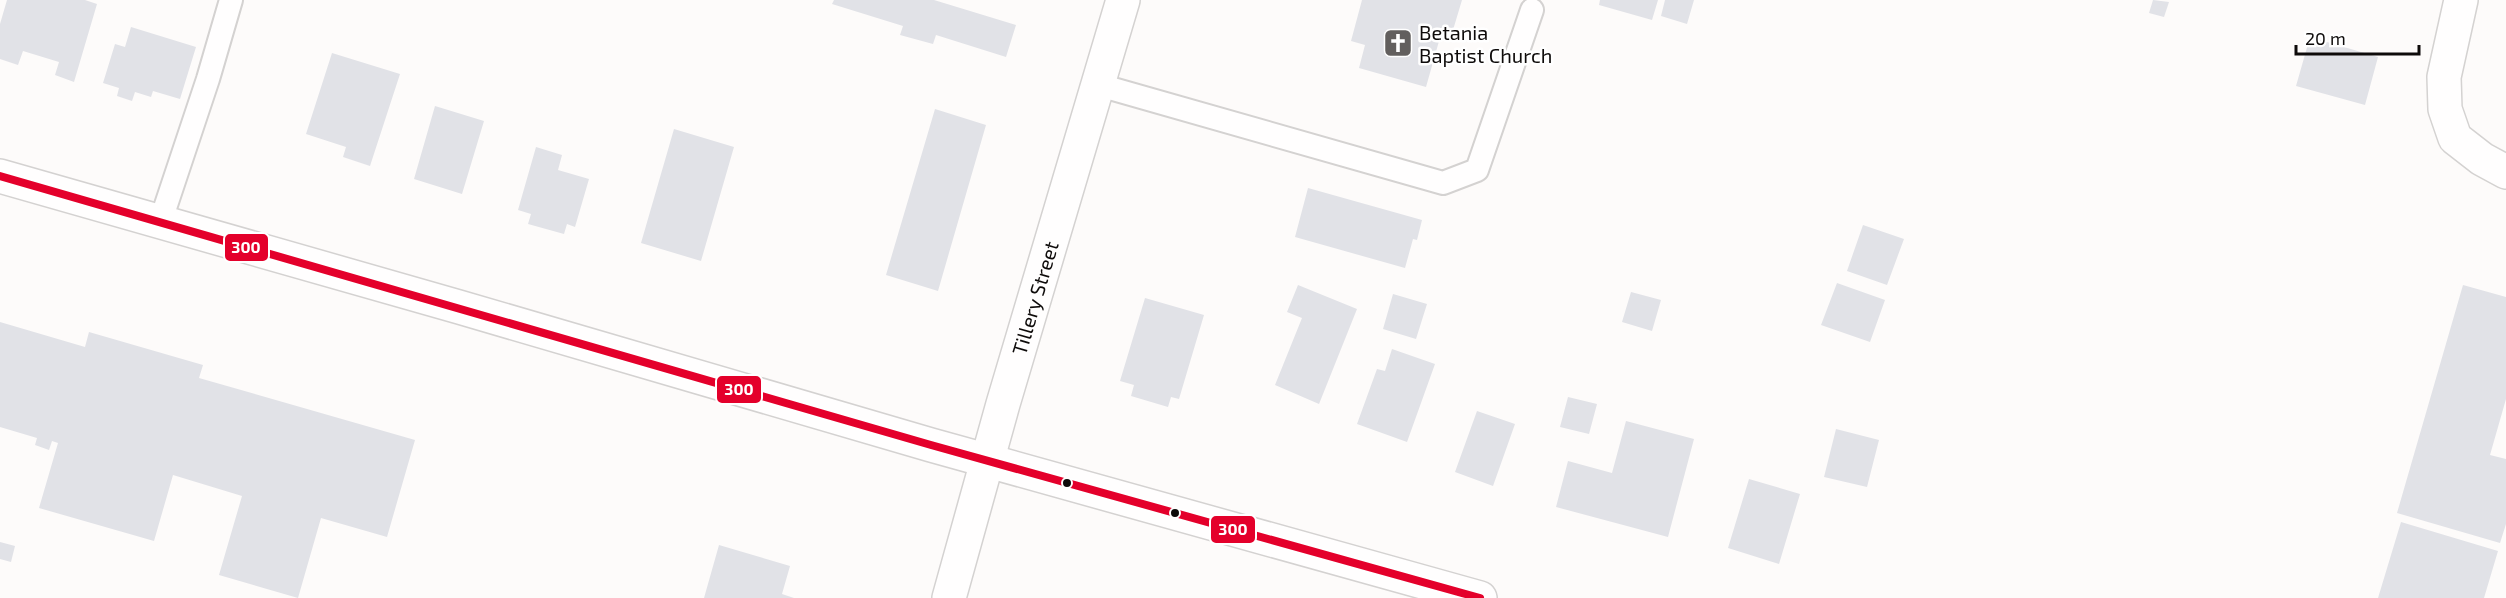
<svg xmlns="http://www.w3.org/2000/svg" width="2506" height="598" viewBox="0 0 2506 598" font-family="'Exo 2',sans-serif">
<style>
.building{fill:#e1e2e7}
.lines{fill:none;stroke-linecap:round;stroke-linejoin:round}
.lane-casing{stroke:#d4d2d1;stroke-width:26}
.street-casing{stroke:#d4d2d1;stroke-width:36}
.secondary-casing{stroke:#d4d2d1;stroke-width:36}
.lane{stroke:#fffefe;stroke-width:22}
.street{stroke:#fffefe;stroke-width:33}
.secondary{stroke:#fffefe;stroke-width:33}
.bus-1-casing{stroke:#fff;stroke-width:12}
.bus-1{stroke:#e4002b;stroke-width:8}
.bus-dot{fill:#0e0b0a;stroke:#fff;stroke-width:2}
.labels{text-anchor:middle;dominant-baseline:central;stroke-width:5;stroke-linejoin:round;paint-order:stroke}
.poi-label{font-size:20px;fill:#0e0b0a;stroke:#fff;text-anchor:start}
.street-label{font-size:20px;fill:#0e0b0a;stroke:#fff}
.line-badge{stroke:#fff;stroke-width:2}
.badge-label{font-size:16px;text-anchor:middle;font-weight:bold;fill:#fff}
</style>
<rect width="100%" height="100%" fill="#fdfbfa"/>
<path class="building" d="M7,0H85L97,4L74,82L55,75L59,62L23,51L18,65L0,59V24Z
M834,0H934L1016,25L1006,57L936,35L933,44L900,35L903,26L832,4Z
M1362,0H1462L1453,30L1443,27L1426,87L1359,68L1365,45L1351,41Z
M1600,0H1658L1652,20L1599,5Z
M1665,0H1694L1687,24L1661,16Z
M2153,0L2169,2L2164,17L2149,13Z
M131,27L196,47L180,99L153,91L151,97L135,92L132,101L117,96L119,88L103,83L115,44L125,47Z
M2310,37L2378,57L2365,105L2296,86Z
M332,53L400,74L370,166L343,157L346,147L306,134Z
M435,106L484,121L462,194L414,179Z
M935,109L986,125L938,291L886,275Z
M674,129L734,147L701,261L641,243Z
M536,147L562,155L558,170L589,179L575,227L567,224L564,234L528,224L531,214L518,210Z
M1308,188L1422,220L1417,240L1413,239L1405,268L1295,237Z
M1863,225L1904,239L1887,285L1847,271Z
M1837,283L1885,300L1870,342L1821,325Z
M1298,285L1357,309L1319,404L1275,385L1302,318L1287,312Z
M2463,285L2506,297V399L2490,455L2506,459V524L2500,543L2397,513Z
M1631,292L1661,300L1652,331L1622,322Z
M1393,294L1427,304L1416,339L1383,329Z
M1145,298L1204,315L1179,399L1171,397L1168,407L1131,396L1134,385L1120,381Z
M0,322L85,347L89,332L203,365L199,378L415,440L387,537L321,518L298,598L219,575L242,496L173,475L154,541L39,508L58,443L52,441L49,450L35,445L37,438L0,427Z
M1392,349L1435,364L1407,442L1357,424L1377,369L1385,371Z
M1568,397L1597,404L1589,434L1560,427Z
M1477,411L1515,424L1493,486L1455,472Z
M1626,421L1694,439L1668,537L1556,507L1568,461L1612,473Z
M1836,429L1879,440L1867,487L1824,477Z
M1749,479L1800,494L1779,564L1728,548Z
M2401,522L2498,551L2484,598H2378Z
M0,542L15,546L11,562L0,559Z
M719,545L790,566L782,594L794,598H704Z"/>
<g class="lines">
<g class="lane-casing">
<path id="lane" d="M1099,85L1443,183L1477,170L1532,10
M160,223L208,79L231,0"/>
</g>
<g class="street-casing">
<path id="street" d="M2461,0L2444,77L2445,109L2455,138L2482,159L2506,172"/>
</g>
<g class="secondary-casing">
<g id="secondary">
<path d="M0,176L459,307L931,445L1480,598"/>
<path id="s1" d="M949,598L1003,404L1123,0"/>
</g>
</g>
<use href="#lane" class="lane"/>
<use href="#street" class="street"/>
<use href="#secondary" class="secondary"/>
<g class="bus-1-casing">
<path id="bus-1" d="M0,176L931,445L1480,598"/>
</g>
<use href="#bus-1" class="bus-1"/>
</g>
<defs>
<g id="church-square" transform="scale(1.5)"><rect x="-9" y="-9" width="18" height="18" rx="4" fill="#625f5e" stroke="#fff"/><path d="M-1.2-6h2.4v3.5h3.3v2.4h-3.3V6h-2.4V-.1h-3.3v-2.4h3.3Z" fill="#fff"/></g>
</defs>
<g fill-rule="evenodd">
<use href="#church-square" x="1398" y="43"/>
</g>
<g class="bus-dot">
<circle cx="1067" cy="483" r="5"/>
<circle cx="1175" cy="513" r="5"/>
</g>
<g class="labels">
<g class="poi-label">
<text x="1419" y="32">Betania<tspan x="1419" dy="23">Baptist Church</tspan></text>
</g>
<g class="street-label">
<text stroke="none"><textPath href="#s1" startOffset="312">Tillery Street</textPath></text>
</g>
</g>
<g class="line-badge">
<rect x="224" y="233" width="45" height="29" rx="6" fill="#e4002b"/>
<rect x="716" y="375" width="46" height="29" rx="6" fill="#e4002b"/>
<rect x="1210" y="515" width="46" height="29" rx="6" fill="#e4002b"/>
</g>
<g class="badge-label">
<text x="246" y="253">300</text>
<text x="739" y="395">300</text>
<text x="1233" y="535">300</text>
</g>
<path d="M2296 45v9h123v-9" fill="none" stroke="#0e0b0a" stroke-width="3"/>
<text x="2305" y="45" font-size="18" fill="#0e0b0a" stroke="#ffffff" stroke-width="4.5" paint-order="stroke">20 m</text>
</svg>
